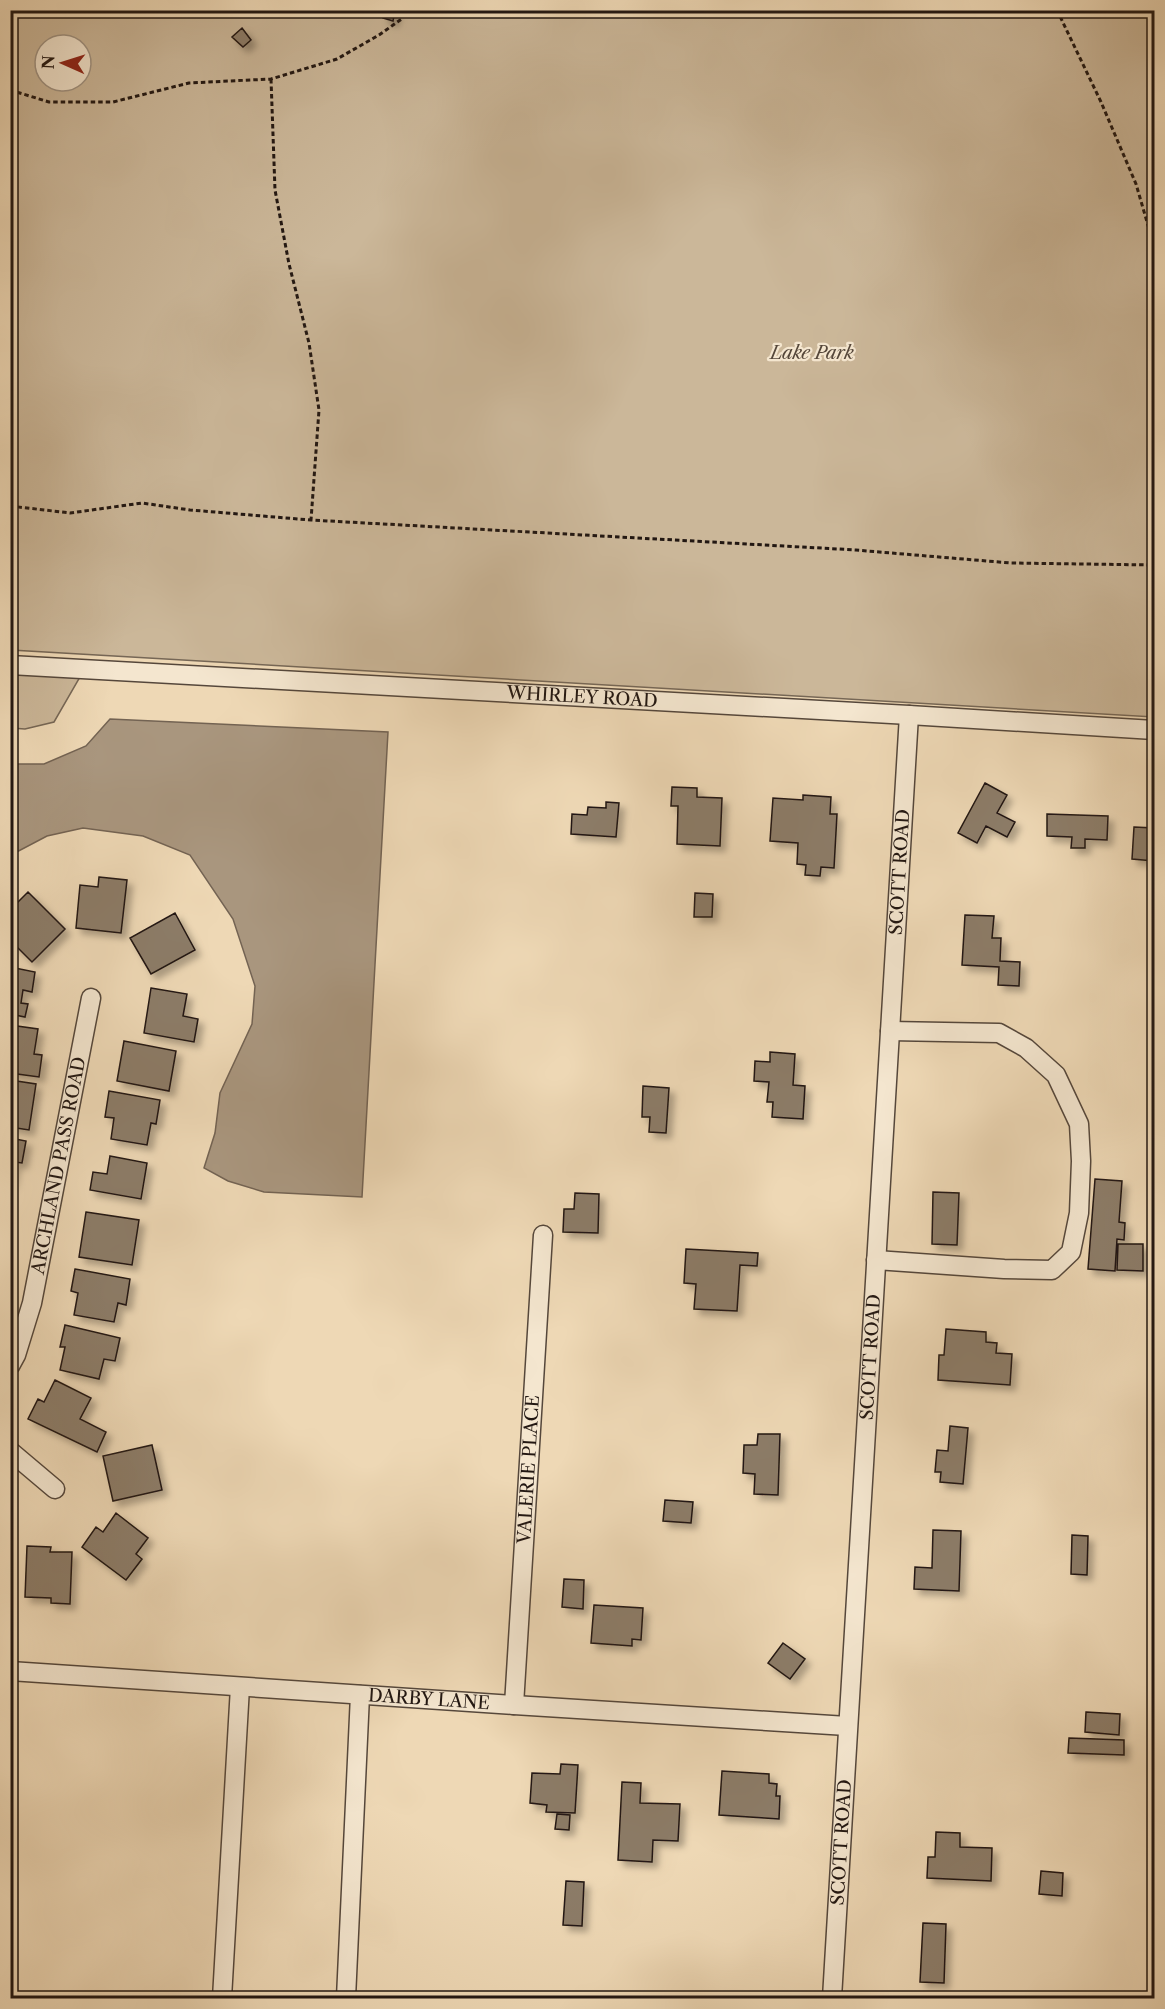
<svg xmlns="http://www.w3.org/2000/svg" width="1165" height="2009" viewBox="0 0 1165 2009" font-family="'Libre Caslon Text',serif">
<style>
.green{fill:#cbb799;stroke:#766756;stroke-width:1.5;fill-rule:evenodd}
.water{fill:#a9967e;stroke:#736353;stroke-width:1.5}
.building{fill:#8c7b67;stroke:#221712;stroke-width:1.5;filter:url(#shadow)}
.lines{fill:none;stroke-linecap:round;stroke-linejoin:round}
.minor-casing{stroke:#55473b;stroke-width:21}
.path{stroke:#221712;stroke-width:3;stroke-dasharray:4.5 3;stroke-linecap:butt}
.minor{stroke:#f4e6cf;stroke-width:18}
.labels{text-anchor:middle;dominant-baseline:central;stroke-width:4.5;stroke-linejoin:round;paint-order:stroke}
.park-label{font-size:18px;font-style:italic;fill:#55473a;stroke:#f4e6cf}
.street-label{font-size:18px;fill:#221712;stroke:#f4e6cf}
</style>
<defs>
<filter id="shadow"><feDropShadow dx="5.5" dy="5.5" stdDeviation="3" flood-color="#0004"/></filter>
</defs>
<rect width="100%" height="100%" fill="#eed8b5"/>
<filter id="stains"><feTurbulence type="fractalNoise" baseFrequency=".00333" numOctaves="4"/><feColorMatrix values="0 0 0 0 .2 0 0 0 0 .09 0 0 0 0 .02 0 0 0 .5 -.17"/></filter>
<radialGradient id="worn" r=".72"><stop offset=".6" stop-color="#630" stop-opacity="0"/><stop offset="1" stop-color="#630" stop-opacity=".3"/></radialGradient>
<path class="green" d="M10,11H1154V717L11,650ZM45,45H81V81H45Z
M10,673L80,677L54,722L25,729L11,728Z"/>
<path class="water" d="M110,719L388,732L362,1197L264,1192L228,1181L204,1168L215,1133L220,1093L252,1024L255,986L233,919L190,855L143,836L83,828L47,836L11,855V764H44L86,746Z"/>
<path class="building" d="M385,10H395L393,21L383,18Z
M242,28L251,40L243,47L232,37Z
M985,783L1007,795L997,813L1015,822L1007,837L986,826L977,843L958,833Z
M672,787L697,788V797L722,798L720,846L677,844L678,806H671Z
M803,795L831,797L830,814H837L834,868L821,867L820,876L805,875L806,865L797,864L798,843L770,841L773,798L803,800Z
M606,802L619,803L616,837L571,834L572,814L587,815L588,807L606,808Z
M1047,814L1108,816L1107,840L1085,839V848H1071L1072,837L1047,836Z
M1134,827L1154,828V861L1132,859Z
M99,877L127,880L121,933L76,928L80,885L98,887Z
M28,892L65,929L32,962L10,940V923L16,917L10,910Z
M695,893L713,894L712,917H694Z
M175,913L195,950L151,974L130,938Z
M965,915L994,916L992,938H1001L1000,961L1020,962L1019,986L998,985L999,967L962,965Z
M10,967L35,972L32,992L23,990L21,1003L28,1004L25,1017L10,1014Z
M151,988L187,994L183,1016L198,1019L194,1042L144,1033Z
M10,1025L38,1029L34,1054L42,1055L39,1077L10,1073Z
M124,1041L176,1051L169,1091L117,1081Z
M770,1052L795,1054L793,1085L805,1086L803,1119L772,1117L773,1102H767L769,1082L754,1081L755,1061L770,1062Z
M10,1080L36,1084L29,1130L10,1127Z
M643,1086L669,1088L666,1133L649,1132L650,1117H642Z
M109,1091L160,1100L156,1124L151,1123L147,1145L111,1139L114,1118L105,1117Z
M10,1138L26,1141L22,1163L15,1162L11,1184Z
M110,1156L147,1163L141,1199L90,1190L93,1172L107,1174Z
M1095,1179L1122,1181L1119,1222L1125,1223L1124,1240L1117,1239L1115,1271L1088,1269Z
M933,1192L959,1193L957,1245L932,1244Z
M575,1193L599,1194L598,1233L563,1232L564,1209H574Z
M86,1212L139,1220L132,1265L79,1257Z
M1118,1244H1143V1271L1117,1270Z
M686,1249L758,1253L757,1266L740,1265L737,1311L694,1309L696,1284L684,1283Z
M75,1269L130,1279L126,1305L118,1303L114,1322L74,1315L78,1293L71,1291Z
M65,1325L120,1338L115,1361L104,1359L99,1379L60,1370L65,1347H60Z
M1151,1326H1154V1376L1148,1375Z
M946,1329L986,1332V1342L997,1343L996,1353L1012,1354L1010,1385L938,1380L939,1355H944Z
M55,1380L91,1398L80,1419L106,1432L97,1452L28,1419L38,1399L44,1402Z
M950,1426L968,1428L963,1484L940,1482L941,1472H935L937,1450L948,1451Z
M758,1434H780L778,1495L754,1494L755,1474L743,1473L744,1445H757Z
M152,1445L162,1490L113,1501L103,1456Z
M665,1500L693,1502L691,1523L663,1521Z
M116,1513L148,1538L136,1554L142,1559L126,1580L82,1547L96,1527L103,1532Z
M933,1530L961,1531L959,1591L914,1589L915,1567L932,1568Z
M1072,1535L1088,1536L1087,1575L1071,1574Z
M27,1546L51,1547L50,1552H72L70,1604L51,1603V1598L25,1597Z
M564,1579L584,1580L583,1609L562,1607Z
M594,1605L643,1608L641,1640L632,1639V1646L591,1643Z
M783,1643L805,1659L790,1679L768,1663Z
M1086,1712L1120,1714L1119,1735L1085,1732Z
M1069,1738L1124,1740V1755L1068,1753Z
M561,1764L578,1765L575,1813L546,1812L547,1805L530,1803L532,1773L560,1774Z
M722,1771L769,1774V1783L777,1784L776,1796H780L779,1819L719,1815Z
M622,1782L641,1783L640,1803L680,1804L678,1841L653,1840L652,1862L618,1860Z
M557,1814L570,1815L569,1830L555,1829Z
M936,1832L960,1833V1847L992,1848L991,1881L927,1878L928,1857H935Z
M1041,1871L1063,1873L1062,1896L1039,1894Z
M566,1881L584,1882L582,1926L563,1925Z
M923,1923L946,1924L944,1983L920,1982Z
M702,1992L755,1996V1998H701Z"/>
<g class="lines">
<g class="minor-casing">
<g id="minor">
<path id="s1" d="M10,665L909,715L1154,730"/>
<path d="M876,1260L1004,1269L1052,1270L1071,1252L1079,1213L1081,1161L1079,1124L1056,1075L1026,1048L999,1033L890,1031"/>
<path id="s2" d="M10,1366L16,1355L32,1303L91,998"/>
<path d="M10,1451L55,1489"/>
<path id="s3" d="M10,1671L514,1705L847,1726"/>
<path id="s4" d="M514,1705L543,1235"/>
<path d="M222,1998L240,1687"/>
<path d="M346,1998L360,1695"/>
<path id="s5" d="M832,1998L909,715"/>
</g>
</g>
<path class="path" d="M1057,10L1101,102L1136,184L1154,246
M271,79L275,190L289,264L309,343L319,410L311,520
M10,90L49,102H113L189,83L271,79L337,59L379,35L403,18V10
M10,506L70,513L142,503L190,510L311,520L856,550L1011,563L1154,565"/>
<use href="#minor" class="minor"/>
</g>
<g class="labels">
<g class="park-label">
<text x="812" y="353">Lake Park</text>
</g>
<g class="street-label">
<text stroke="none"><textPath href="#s1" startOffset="573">WHIRLEY ROAD</textPath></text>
<text stroke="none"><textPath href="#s5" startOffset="1128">SCOTT ROAD</textPath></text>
<text stroke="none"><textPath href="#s2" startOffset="207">ARCHLAND PASS ROAD</textPath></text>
<text stroke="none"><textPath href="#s5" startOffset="642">SCOTT ROAD</textPath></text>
<text stroke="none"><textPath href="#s4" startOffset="236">VALERIE PLACE</textPath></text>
<text stroke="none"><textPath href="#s3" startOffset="420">DARBY LANE</textPath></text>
<text stroke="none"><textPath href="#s5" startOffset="156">SCOTT ROAD</textPath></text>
</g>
</g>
<rect width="1165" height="2009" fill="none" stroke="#eed8b5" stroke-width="36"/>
<rect x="12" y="12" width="1141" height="1985" fill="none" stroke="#221712" stroke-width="3"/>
<rect x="18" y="18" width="1129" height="1973" fill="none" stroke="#221712" stroke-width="1.5"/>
<g transform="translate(63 63) rotate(273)"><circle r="28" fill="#f4e6cf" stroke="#a09383" stroke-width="1.5"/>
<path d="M0-4.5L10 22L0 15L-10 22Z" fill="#8f2418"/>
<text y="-9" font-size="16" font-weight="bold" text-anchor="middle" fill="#221712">N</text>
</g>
<rect width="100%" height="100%" filter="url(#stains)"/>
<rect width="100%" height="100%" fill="url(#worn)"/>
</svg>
